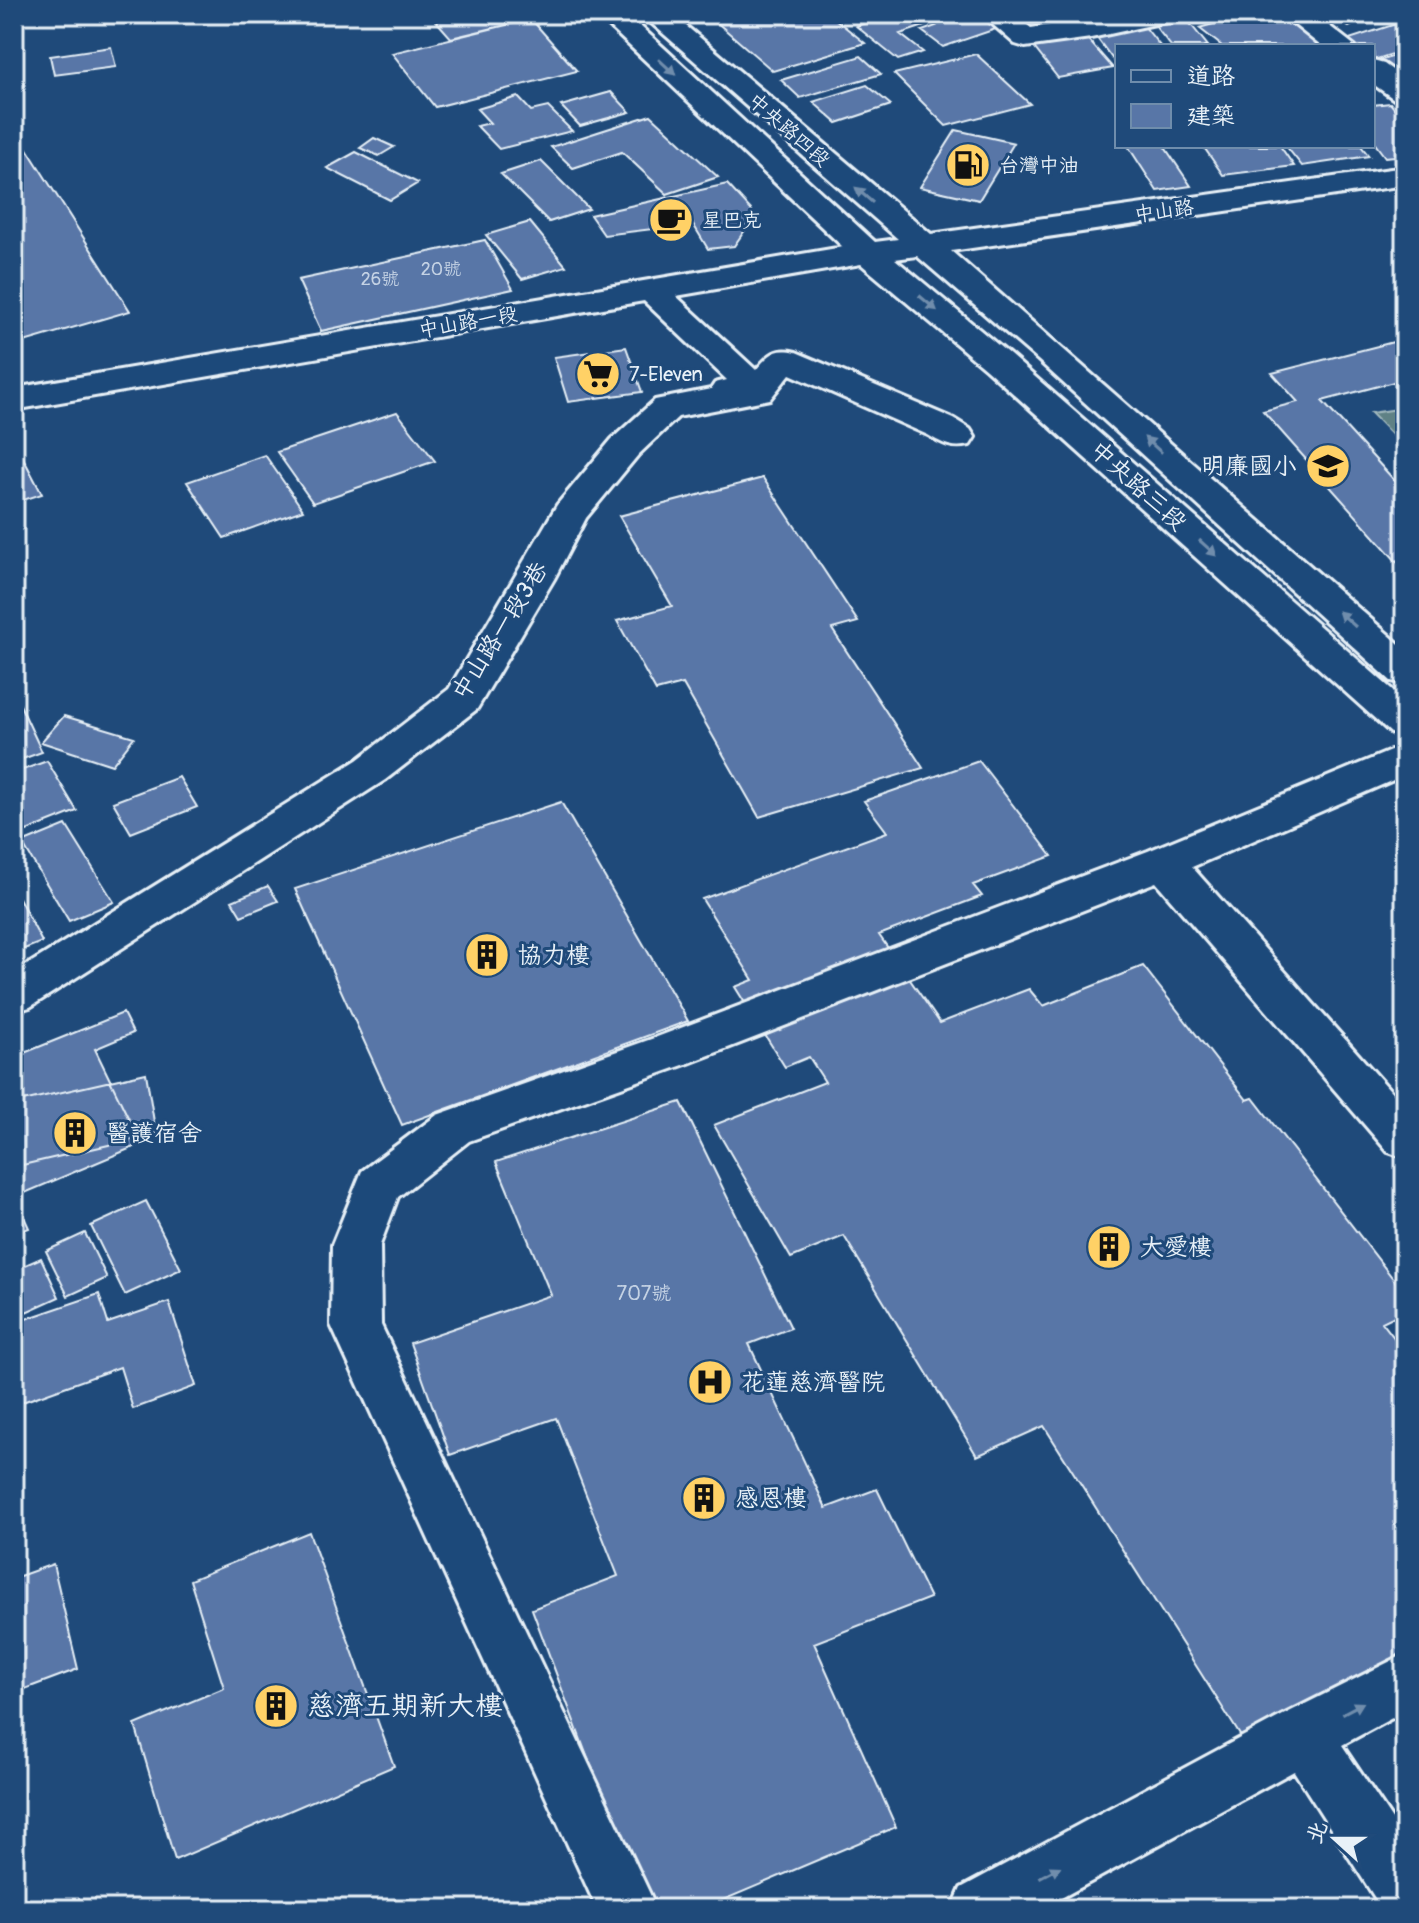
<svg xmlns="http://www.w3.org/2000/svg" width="1419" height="1923" viewBox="0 0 1419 1923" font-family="Pangolin,'LXGW WenKai TC',sans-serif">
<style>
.green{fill:#5e8185;stroke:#a3b9be;stroke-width:2}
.building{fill:#5876a7;stroke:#e8f1f8;stroke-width:2}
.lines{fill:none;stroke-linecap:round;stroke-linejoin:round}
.minor-casing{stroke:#e8f1f8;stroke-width:6}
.minor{fill:#1f4a7a;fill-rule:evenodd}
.oneway{fill:#6f8dac}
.labels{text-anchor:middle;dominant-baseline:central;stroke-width:6;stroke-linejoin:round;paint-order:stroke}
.far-number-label{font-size:18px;fill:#c4d2e4}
.far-street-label{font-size:20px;fill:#e8f1f8;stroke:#1f4a7a}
.far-poi-label{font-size:20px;fill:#e8f1f8;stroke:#1f4a7a;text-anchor:start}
.number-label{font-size:20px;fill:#c4d2e4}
.poi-label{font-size:24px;fill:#e8f1f8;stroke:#1f4a7a;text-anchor:start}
.street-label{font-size:24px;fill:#e8f1f8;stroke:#1f4a7a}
.near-poi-label{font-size:28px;fill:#e8f1f8;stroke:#1f4a7a;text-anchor:start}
</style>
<rect width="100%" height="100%" fill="#1f4a7a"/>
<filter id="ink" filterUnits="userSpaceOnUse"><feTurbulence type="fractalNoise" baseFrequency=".0125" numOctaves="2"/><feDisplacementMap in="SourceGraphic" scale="16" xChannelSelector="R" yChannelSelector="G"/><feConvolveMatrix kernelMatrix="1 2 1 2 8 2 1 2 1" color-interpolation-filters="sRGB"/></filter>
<g filter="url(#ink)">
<path class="green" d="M1405,408V448L1371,413Z"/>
<path class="building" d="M430,14H527L531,19L451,38Z
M707,14H829L865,43L773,71Z
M895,14H910L924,26L900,34L923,52L898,60L856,26Z
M920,14H976L996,29L943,47L922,31L936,26Z
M1032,14H1100L1046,27Z
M1249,14L1265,25L1284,19L1321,46H1222L1199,28Z
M1322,14H1386L1380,17L1374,14L1349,27Z
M531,19L577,71L435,107L392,53Z
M1188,21L1208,46H1171L1155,26Z
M1405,21V50L1374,60L1373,46H1354L1346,40Z
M1145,27L1160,46H1117V65L1094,34Z
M1085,36L1113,68L1058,78L1032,45Z
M111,47L116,67L54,75L50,56Z
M1405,53V81L1378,61Z
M976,54L1030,104L946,126L894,74Z
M861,56L881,74L800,98L781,80Z
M867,85L891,105L837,123L813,102Z
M611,92L630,112L580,126L561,106Z
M518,97L531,111L548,107L572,131L499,149L477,126L490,123L477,109Z
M1390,103L1405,121V155L1385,157L1373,141V105Z
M651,115L718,177L667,194L622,152L573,168L551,147Z
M956,130L1014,143L979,200L920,187Z
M374,138L394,147L379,156L360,148Z
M24,144L130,311L14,345V147Z
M1128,146H1164L1191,186L1157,191Z
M1203,146H1280L1294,166L1223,175Z
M1286,146H1361L1369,156L1302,166Z
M356,152L418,183L390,200L327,168Z
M541,161L589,209L549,222L501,174Z
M727,184L752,211L745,230L734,246L708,249L693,224L604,235L590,215Z
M530,222L566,266L522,279L486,235Z
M485,240L513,289L321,331L298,280Z
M1405,339V379L1322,401L1405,492V571L1263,411L1298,402L1272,373Z
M626,347L642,392L568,402L554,357Z
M397,412L435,461L313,503L277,452Z
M20,452L42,494L14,503V453Z
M265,455L303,510L224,538L187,482Z
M763,478L858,622L832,629L923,768L759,817L683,684L656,691L617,621L672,606L619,516Z
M14,692L42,752L14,762Z
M64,716L134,737L112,765L41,742Z
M47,761L77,811L14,836V773Z
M979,761L1052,856L973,885L982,896L879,935L940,1023L1029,989L1043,1006L1143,966L1247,1100L1253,1098L1405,1294V1311L1382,1322L1405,1352V1662L1245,1743L1044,1426L977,1456L844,1236L791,1258L714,1125L825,1082L809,1057L785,1067L735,987L753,980L702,899L887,832L864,801Z
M179,777L197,807L131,833L113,802Z
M561,802L688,1021L402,1125L295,889Z
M66,825L114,902L69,921L22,843Z
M268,886L278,901L241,916L232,901Z
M19,898L42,942L14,953V899Z
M123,1013L133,1033L95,1049L141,1144L15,1197L29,1228L14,1234V1057Z
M146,1073L156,1134L14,1167V1103Z
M681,1102L791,1328L749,1344L826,1508L877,1489L930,1598L814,1643L896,1827L702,1909H644L532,1609L618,1576L556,1418L450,1455L410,1343L551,1295L496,1162Z
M146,1201L181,1269L125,1295L91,1226Z
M85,1233L107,1278L68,1296L46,1251Z
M41,1258L59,1297L26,1312L14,1286V1270Z
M99,1294L108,1323L169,1302L196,1386L133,1409L120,1367L14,1405V1323Z
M309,1532L394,1766L175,1860L135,1725L224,1688L190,1580Z
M53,1564L78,1669L14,1693V1578Z"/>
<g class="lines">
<g class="minor-casing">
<path id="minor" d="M596,14H627L875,242L898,239L641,14H672L931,234L1405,167V185L951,251L1405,649V684L1391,681L1038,360L917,256L895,259L1010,355L1405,701V737L1391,733L986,369L861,264L676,296L756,370C769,355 775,347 796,352L954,419L970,429L975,437L970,445C952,449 943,444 928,435L790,374L770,399L678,417L638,455L586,518L554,579L477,709L385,780L30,1007L14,1012V973L357,760L449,689L557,505L612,439L655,400L711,389L715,383L727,380L644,301L14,410V388L843,247Z
M981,14H1013L1031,28L1120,14H1174L1170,20L1160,23L1091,38L1025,47L1015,44Z
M1281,14H1314L1355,46H1321Z
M1373,61L1384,64L1405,79V102L1394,99L1373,84Z
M1405,745V775L1192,867L1405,1107V1158L1388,1152L1156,882L689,1063L469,1141L398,1197L380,1245L381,1325L657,1909H597L331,1325L332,1245L362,1171L437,1115L657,1037L1148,851Z
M1405,1654V1711L1342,1745L1405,1839V1909H1382L1294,1771L1041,1909H952L961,1888L1283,1715Z"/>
</g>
<use href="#minor" class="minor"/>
</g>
<defs><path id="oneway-solid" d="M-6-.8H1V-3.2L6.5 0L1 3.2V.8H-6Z" transform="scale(2)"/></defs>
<g class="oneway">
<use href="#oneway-solid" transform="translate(667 67) rotate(43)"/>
<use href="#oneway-solid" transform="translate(864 195) rotate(-139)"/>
<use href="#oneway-solid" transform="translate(928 303) rotate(40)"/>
<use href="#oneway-solid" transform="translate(1153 445) rotate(-138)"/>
<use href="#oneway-solid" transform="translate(1208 548) rotate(42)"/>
<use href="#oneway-solid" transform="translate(1347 619) rotate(-138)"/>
<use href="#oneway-solid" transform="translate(1353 1708) rotate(-28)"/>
<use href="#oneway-solid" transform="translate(1050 1872) rotate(-28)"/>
</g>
</g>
<defs>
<g id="fuel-disc" transform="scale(2.3)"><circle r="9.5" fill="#ffd166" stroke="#1f4a7a"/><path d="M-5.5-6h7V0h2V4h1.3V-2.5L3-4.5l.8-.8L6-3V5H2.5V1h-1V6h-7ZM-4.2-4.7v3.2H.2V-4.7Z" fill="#111"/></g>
<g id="cafe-disc" transform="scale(2.3)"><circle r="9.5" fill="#ffd166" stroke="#1f4a7a"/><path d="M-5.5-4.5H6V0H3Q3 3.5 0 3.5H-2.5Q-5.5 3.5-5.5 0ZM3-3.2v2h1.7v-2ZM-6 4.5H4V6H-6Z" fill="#111"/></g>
<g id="supermarket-disc" transform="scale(2.3)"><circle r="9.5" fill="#ffd166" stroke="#1f4a7a"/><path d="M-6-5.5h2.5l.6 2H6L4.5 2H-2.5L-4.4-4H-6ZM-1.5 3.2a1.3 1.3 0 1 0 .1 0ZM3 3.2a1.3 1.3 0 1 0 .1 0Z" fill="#111"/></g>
<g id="school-disc" transform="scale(2.3)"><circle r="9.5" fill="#ffd166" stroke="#1f4a7a"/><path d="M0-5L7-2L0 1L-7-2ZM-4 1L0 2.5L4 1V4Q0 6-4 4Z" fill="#111"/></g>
<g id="building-disc" transform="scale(2.3)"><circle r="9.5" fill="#ffd166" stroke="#1f4a7a"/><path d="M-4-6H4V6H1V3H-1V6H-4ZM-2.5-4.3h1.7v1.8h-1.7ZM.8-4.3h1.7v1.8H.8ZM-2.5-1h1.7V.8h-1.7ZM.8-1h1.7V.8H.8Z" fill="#111"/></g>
<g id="hospital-disc" transform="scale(2.3)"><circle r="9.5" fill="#ffd166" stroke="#1f4a7a"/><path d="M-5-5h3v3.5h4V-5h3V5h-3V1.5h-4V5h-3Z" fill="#111"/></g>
</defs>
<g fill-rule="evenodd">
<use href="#fuel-disc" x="968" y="165"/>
<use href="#cafe-disc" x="671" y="220"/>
<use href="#supermarket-disc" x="598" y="374"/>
<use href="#school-disc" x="1328" y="466"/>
<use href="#building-disc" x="487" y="955"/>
<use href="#building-disc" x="75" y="1133"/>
<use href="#building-disc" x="1109" y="1247"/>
<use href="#hospital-disc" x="710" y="1382"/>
<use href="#building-disc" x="704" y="1498"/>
<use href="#building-disc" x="276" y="1706"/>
</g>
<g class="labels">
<g class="far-number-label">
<text x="441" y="269">20號</text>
<text x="380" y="279">26號</text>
</g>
<g class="far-street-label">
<text transform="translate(789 130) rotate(41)">中央路四段</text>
<text transform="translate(1164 211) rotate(-8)">中山路</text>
<text transform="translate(468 322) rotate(-10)">中山路一段</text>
</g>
<g class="far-poi-label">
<text x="999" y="165">台灣中油</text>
<text x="702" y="220">星巴克</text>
<text x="629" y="374">7-Eleven</text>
</g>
<g class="number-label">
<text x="644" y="1293">707號</text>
</g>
<g class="poi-label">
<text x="1297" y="466" text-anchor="end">明廉國小</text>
<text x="518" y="955">協力樓</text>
<text x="106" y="1133">醫護宿舍</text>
<text x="1140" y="1247">大愛樓</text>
<text x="741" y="1382">花蓮慈濟醫院</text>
<text x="735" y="1498">感恩樓</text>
</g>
<g class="street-label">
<text transform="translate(1138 486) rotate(42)">中央路三段</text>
<text transform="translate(500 631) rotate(-58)">中山路一段3巷</text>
</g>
<g class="near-poi-label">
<text x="307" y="1706">慈濟五期新大樓</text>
</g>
</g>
<rect width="1419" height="1923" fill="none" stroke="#1f4a7a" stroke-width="48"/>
<rect x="24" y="24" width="1371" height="1875" fill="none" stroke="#e8f1f8" stroke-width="3" filter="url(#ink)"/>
<rect x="1115" y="44" width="260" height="104" fill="#1f4a7a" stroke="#6f8dac" stroke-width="2"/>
<rect x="1131" y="70" width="40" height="12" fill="#1f4a7a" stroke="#6f8dac" stroke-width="2"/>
<text x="1187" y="84" font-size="24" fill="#e8f1f8">道路</text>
<rect x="1131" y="104" width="40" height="24" fill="#5876a7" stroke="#6f8dac" stroke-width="2"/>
<text x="1187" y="124" font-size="24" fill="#e8f1f8">建築</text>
<g transform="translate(1335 1839) rotate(291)" stroke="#1f4a7a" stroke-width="6" paint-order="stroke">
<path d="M0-6L14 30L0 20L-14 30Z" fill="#e8f1f8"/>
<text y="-12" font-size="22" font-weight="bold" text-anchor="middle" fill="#e8f1f8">北</text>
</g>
</svg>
